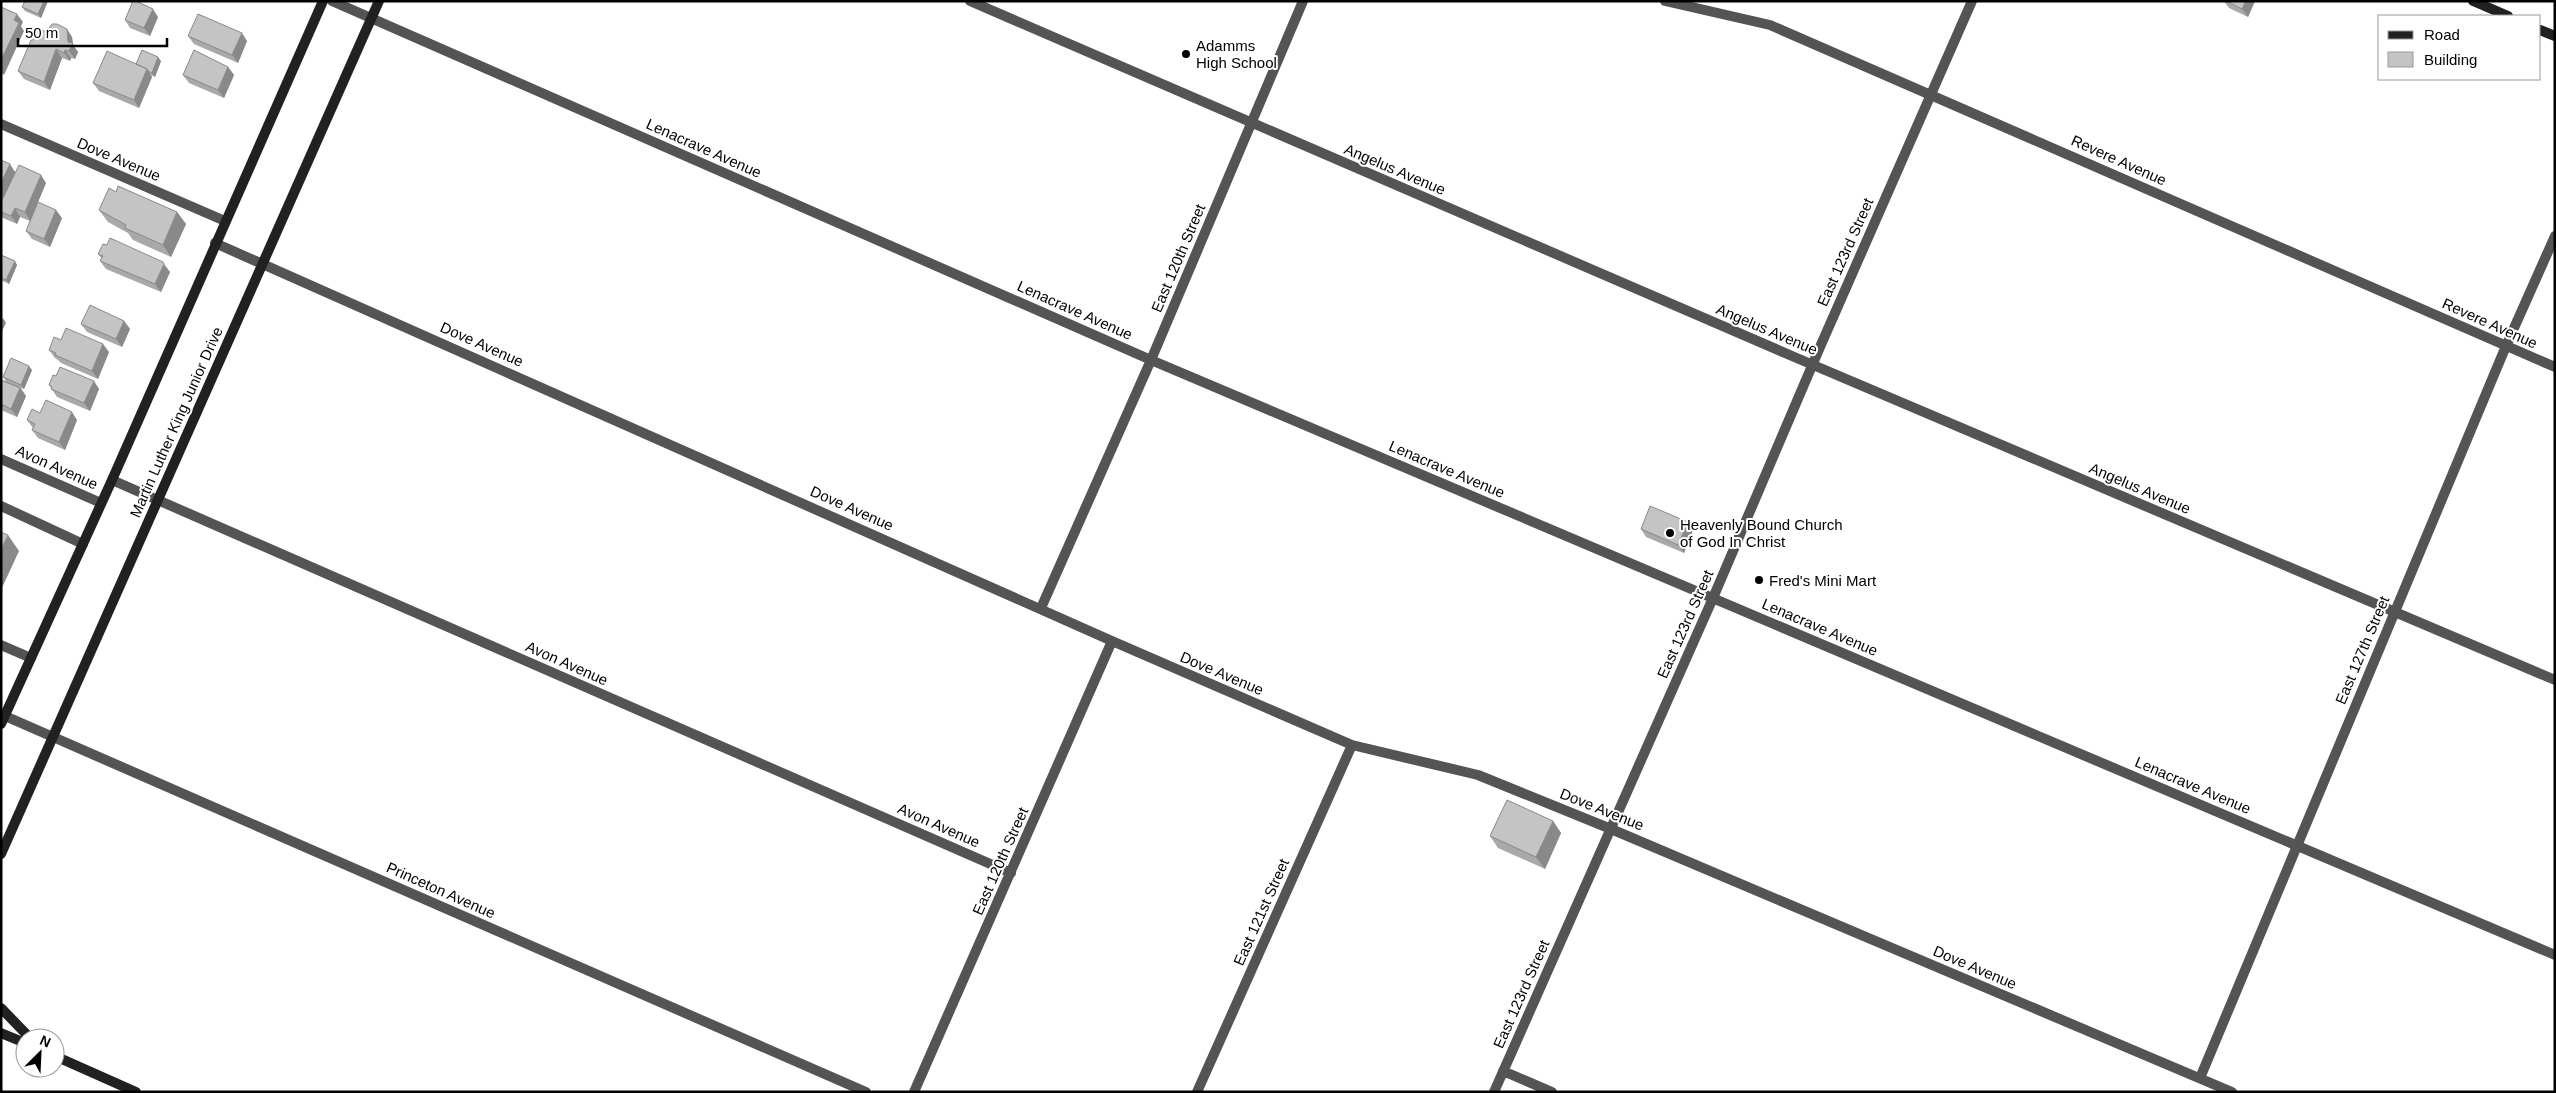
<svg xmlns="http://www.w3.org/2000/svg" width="2556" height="1093" viewBox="0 0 2556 1093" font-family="Arial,sans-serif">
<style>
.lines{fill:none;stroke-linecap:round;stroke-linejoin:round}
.lane{stroke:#545454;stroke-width:10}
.street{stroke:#545454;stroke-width:10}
.secondary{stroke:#212121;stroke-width:10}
.wall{fill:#a9a9a9}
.shaded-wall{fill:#898989}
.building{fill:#c4c4c4;stroke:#898989}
.poi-dot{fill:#000;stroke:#fff;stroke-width:2}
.labels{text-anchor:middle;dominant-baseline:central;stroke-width:4;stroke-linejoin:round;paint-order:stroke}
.poi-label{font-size:15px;fill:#000;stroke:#fff;text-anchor:start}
.street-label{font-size:15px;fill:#000;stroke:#fff}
</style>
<rect width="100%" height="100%" fill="#fff"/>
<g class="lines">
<path class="lane" d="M1,506L83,544
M1,645L31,658"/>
<path class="street" d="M332,1L1151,360L2555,955
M970,1L1792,356L2555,680
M1665,1L1770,25L2555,367
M1,124L225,221
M215,243L1112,641L1352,745L1478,775L1611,829L2232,1092
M1,459L101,503
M112,480L1011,873
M1041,608L1151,360L1303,1
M5,716L866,1092
M1503,1071L1552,1092
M2200,1078L2506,346L2555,236
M914,1092L1112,641
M1197,1092L1352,745
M1494,1092L1713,598L1820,347L1972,1"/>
<path class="secondary" d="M2473,1L2508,16
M2540,30L2555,36
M1,724L112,480L323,1
M1,854L379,1
M1,1008L30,1038
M1,1033L25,1043
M55,1056L136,1092"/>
</g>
<path class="wall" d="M48,1L41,18L25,11L22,7Z
M2224,1H2255L2248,17L2229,8Z
M158,17L150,36L130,28L125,20Z
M46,32L72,37L73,45L78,52L75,59L71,58L70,61L62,58L50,90L24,79L18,71Z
M188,36L247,41L238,63L194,44Z
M161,61L155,77L151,75L152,77L139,108L99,91L93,83L136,64Z
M228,67L234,75L224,98L189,83L183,75Z
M1,160L15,172L46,183L30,221L20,217L17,224L3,218L1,216Z
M116,192L177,212L186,224L171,257L133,240L128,233L108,222L99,210Z
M62,218L50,247L32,239L26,231Z
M98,254L170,272L161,292L106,269L100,261L101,258Z
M1,255L17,265L9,284L1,280Z
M124,321L130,329L122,347L87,332L81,324Z
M61,340L109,352L98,379L61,363L58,360L55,358L49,350Z
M32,370L24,389L21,388L26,396L17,417L1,410V380L6,381L3,377Z
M49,385L99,389L90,411L57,397Z
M40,413L77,420L65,450L38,438L32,430L33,428L27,420Z
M1688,522L1693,530L1684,553L1646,537L1641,529Z
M1553,821L1561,833L1545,869L1498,848L1490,836Z"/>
<path class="shaded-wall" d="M44,1H48L41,18L38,14Z
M2246,1H2255L2248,17L2242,9Z
M153,9L158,17L150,36L144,28Z
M17,14L23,22L21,26L24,31L4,75L1,72V60L14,20Z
M67,29L72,37L73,45L78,52L75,59L69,51Z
M242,33L247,41L238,63L232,55Z
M56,49L62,58L50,90L44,82Z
M65,50L71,58L70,61L64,53Z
M158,57L161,61L155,77L152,73Z
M228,67L234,75L224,98L218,90Z
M147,69L152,77L139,108L134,100Z
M10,164L15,172L1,204V183Z
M41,175L46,183L30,221L25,212Z
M15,208L20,217L17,224L11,216Z
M56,210L62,218L50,247L44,239Z
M177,212L186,224L171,257L163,245Z
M15,261L17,265L9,284L6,280Z
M164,264L170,272L161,292L155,284Z
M3,318L6,323L1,333V323Z
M124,321L130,329L122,347L116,339Z
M103,344L109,352L98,379L92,371Z
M29,366L32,370L24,389L21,385Z
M94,381L99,389L90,411L84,403Z
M20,388L26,396L17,417L11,409Z
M72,412L77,420L65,450L59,442Z
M1688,522L1693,530L1684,553L1678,545Z
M8,535L19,551L1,590V550Z
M1553,821L1561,833L1545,869L1536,857Z"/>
<path class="building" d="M25,1H44L38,14L22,7Z
M133,1H136L153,9L144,28L125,20Z
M2226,1H2246L2242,9Z
M1,7L17,14L14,20L19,23L1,60Z
M198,14L242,33L232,55L188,36Z
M52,24H57L67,29L68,42L73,43L69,51L65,50L64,53L56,49L44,82L18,71L31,40H33L38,28L46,32Z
M142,50L158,57L152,73L148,71L147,69L136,64Z
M194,50L228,67L218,90L183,75Z
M107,51L147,69L134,100L93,83Z
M1,160L10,164L1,183Z
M19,165L41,175L25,212L15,208L11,216L1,212V202Z
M118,186L177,212L163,245L125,228L126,225L99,210L109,188L116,192Z
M38,202L56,210L44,239L26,231Z
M110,238L163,262L164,264L155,284L100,261L103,256L98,254L103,244L107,245Z
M1,255L15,261L6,280L1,278Z
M90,305L124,321L116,339L81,324Z
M66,328L103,344L92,371L55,355L56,353L49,350L54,337L61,340Z
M11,358L29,366L21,385L3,377Z
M60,367L94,381L84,403L51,389L52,387L49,385L53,375L56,376Z
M1,380L20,388L11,409L1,404Z
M46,400L72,412L59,442L32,430L35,424L27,420L32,409L40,413Z
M1650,506L1688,522L1678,545L1641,529Z
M1,532L8,535L1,550Z
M1507,800L1553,821L1536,857L1490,836Z"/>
<g class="poi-dot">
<circle cx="1186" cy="54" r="5"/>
<circle cx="1670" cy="533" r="5"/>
<circle cx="1759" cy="580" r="5"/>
</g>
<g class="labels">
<g class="poi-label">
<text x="1196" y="45">Adamms<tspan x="1196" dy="17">High School</tspan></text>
<text x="1680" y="524">Heavenly Bound Church<tspan x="1680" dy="17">of God In Christ</tspan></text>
<text x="1769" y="580">Fred's Mini Mart</text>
</g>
<g class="street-label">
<text transform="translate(704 148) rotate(24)">Lenacrave Avenue</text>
<text transform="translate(119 159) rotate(23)">Dove Avenue</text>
<text transform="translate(2119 160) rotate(24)">Revere Avenue</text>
<text transform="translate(1395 169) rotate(23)">Angelus Avenue</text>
<text transform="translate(1845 252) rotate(-66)">East 123rd Street</text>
<text transform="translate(1178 258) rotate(-67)">East 120th Street</text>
<text transform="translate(1075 310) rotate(24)">Lenacrave Avenue</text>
<text transform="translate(2490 323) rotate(24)">Revere Avenue</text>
<text transform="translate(1767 329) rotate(23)">Angelus Avenue</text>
<text transform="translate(482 344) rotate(24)">Dove Avenue</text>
<text transform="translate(176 422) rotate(-66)">Martin Luther King Junior Drive</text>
<text transform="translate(57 467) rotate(24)">Avon Avenue</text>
<text transform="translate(1447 469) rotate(23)">Lenacrave Avenue</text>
<text transform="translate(2140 488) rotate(23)">Angelus Avenue</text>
<text transform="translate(852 508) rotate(24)">Dove Avenue</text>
<text transform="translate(1685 624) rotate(-66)">East 123rd Street</text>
<text transform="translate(1820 627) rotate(23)">Lenacrave Avenue</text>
<text transform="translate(2362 650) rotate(-67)">East 127th Street</text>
<text transform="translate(567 663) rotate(24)">Avon Avenue</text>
<text transform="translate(1222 673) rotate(23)">Dove Avenue</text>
<text transform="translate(2193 785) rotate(23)">Lenacrave Avenue</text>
<text transform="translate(1602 809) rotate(22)">Dove Avenue</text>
<text transform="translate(939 825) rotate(24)">Avon Avenue</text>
<text transform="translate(1000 861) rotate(-66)">East 120th Street</text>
<text transform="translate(441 890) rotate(24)">Princeton Avenue</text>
<text transform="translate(1261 912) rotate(-66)">East 121st Street</text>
<text transform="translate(1975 967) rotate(23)">Dove Avenue</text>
<text transform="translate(1521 994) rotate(-66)">East 123rd Street</text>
</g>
</g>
<rect width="2556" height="1093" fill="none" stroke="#000000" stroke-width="5"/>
<rect x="2378" y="15" width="162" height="65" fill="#ffffff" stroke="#999999"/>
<rect x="2388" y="31" width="25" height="8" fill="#212121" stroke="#999999"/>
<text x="2424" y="40" font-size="15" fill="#000000">Road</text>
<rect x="2388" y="52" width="25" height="15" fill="#c4c4c4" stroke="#999999"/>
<text x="2424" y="65" font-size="15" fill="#000000">Building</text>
<g transform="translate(40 1053) rotate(24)"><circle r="24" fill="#ffffff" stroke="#999999"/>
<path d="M0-4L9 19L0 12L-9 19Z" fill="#000000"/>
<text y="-8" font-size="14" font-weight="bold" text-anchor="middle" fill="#000000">N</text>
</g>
<path d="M18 38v8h149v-8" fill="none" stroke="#000000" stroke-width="2.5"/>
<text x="25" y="38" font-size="15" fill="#000000" stroke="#ffffff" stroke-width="4" paint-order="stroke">50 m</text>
</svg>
